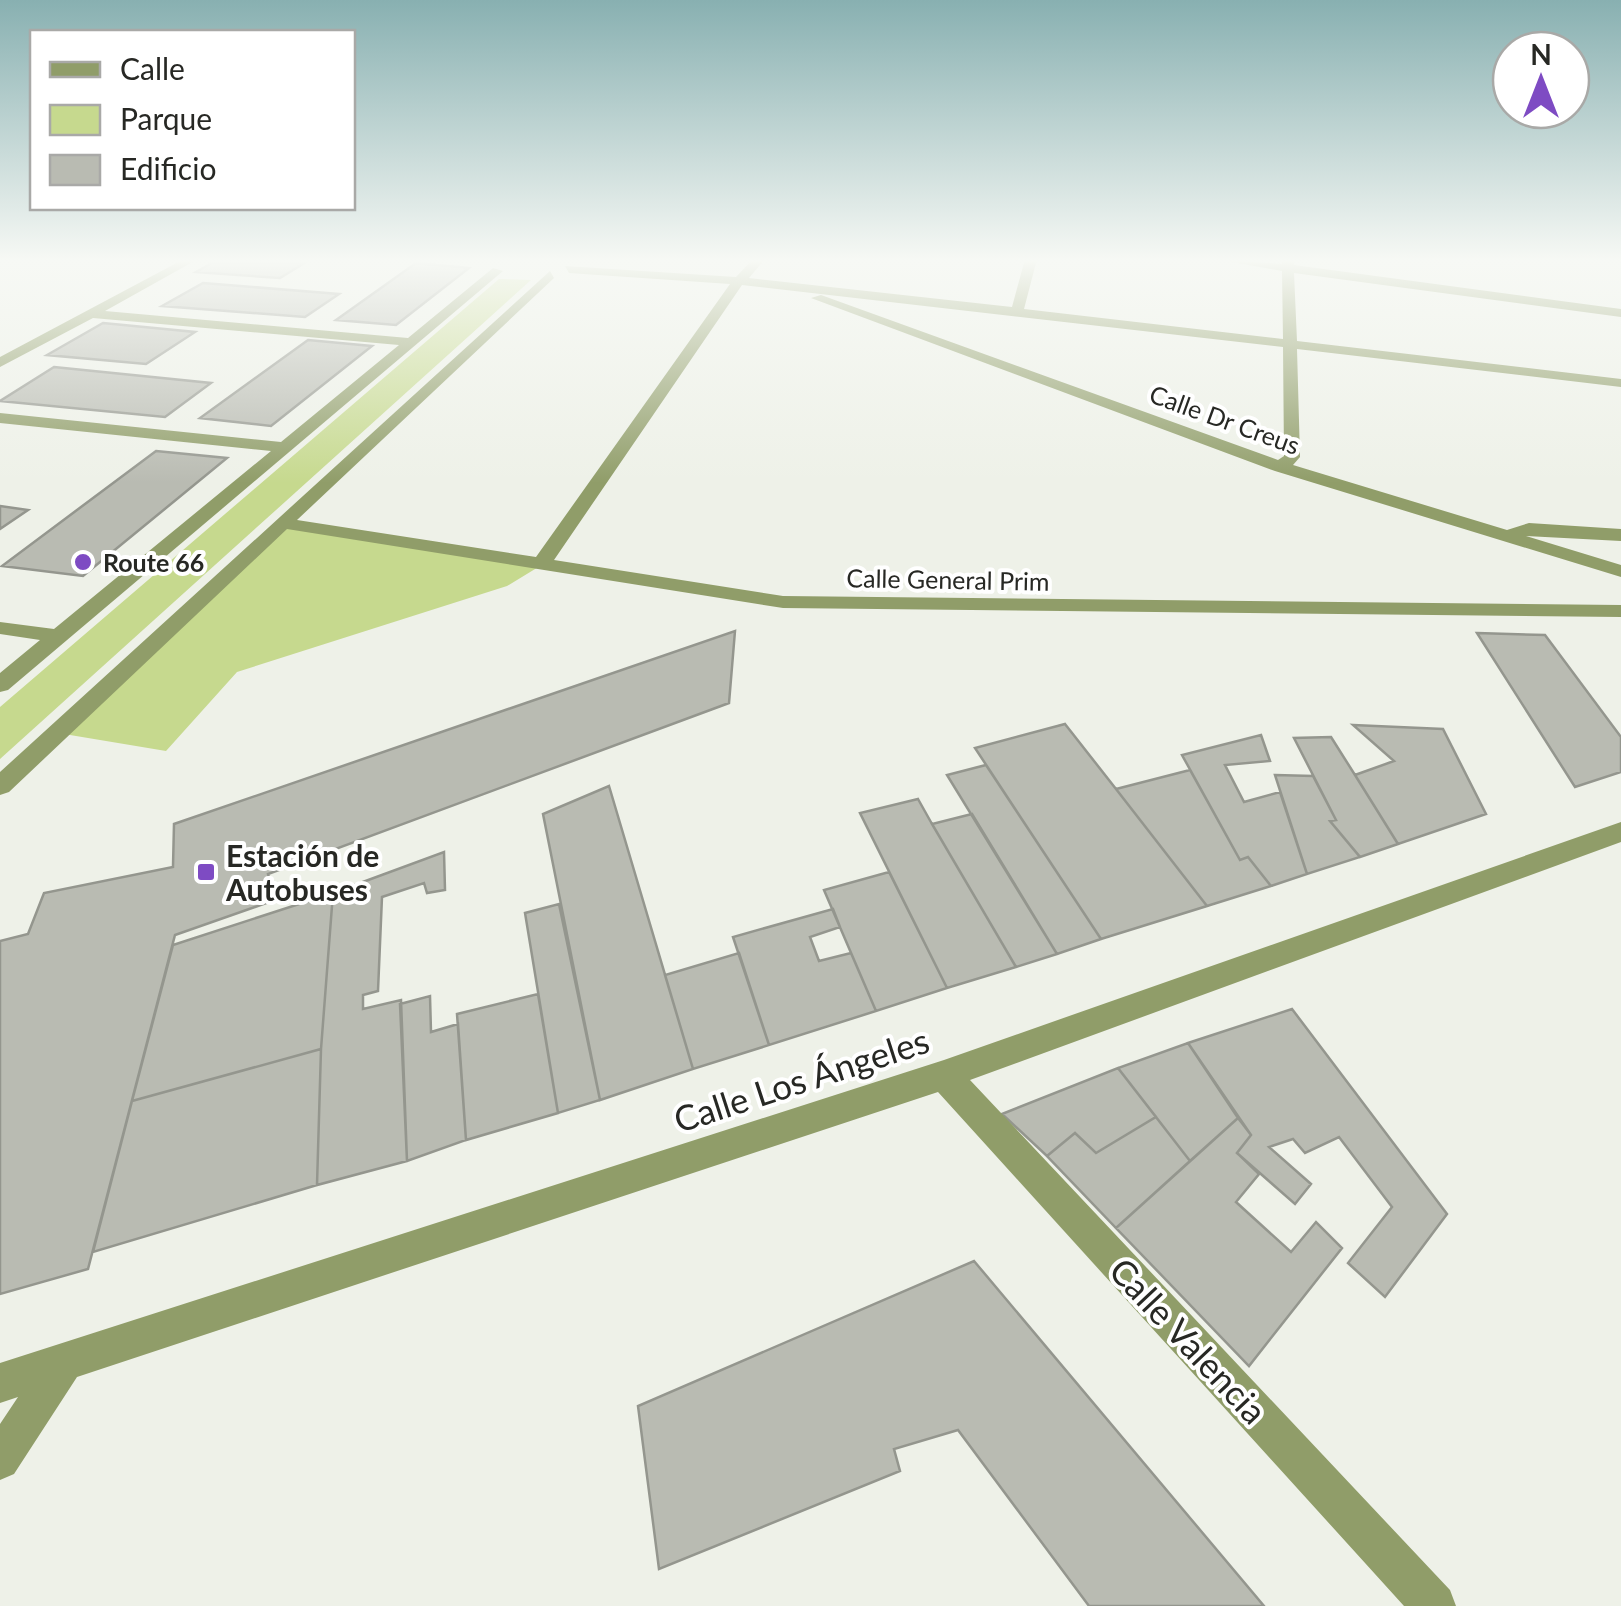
<svg xmlns="http://www.w3.org/2000/svg" width="1621" height="1606" viewBox="0 0 1621 1606" font-family="Lato,sans-serif">
<style>
.green{fill:#c6d98e}
.building{fill:#b9bbb2;stroke:#94968e;stroke-width:2.5}
.lines{fill:none;stroke-linecap:round;stroke-linejoin:round}
.minor{fill:#909d69;fill-rule:evenodd}
.poi-dot{fill:#7e4bc3;stroke:#fff;stroke-width:4}
.labels{text-anchor:middle;dominant-baseline:central;stroke-width:8;stroke-linejoin:round;paint-order:stroke}
.far-street-label{font-size:25px;fill:#272824;stroke:#fff}
.far-poi-label{font-size:25px;font-weight:bold;fill:#272824;stroke:#fff;text-anchor:start}
.poi-label{font-size:30px;font-weight:bold;fill:#272824;stroke:#fff;text-anchor:start}
.near-street-label{font-size:35px;fill:#272824;stroke:#fff}
</style>
<rect width="100%" height="100%" fill="#eef1e8"/>
<path class="green" d="M499,279L531,280L0,759V707Z
M281,523L540,566L507,586L237,672L166,751L58,733Z"/>
<path class="building" d="M219,259H311L280,278L196,272Z
M416,263L469,268L396,325L336,320Z
M203,283L339,294L305,317L162,306Z
M103,323L195,332L146,364L47,355Z
M308,340L372,346L271,426L200,418Z
M54,367L211,383L165,417L0,401Z
M156,451L227,458L83,576L2,566Z
M0,506L28,510L0,529Z
M735,631L729,703L268,874L275,900L175,935L88,1269L0,1294V941L28,934L44,893L173,867L174,824Z
M1477,633L1545,635L1621,737V772L1575,787Z
M1065,724L1116,789L1207,906L1101,939L975,748Z
M1353,725L1443,729L1486,814L1398,844L1355,775L1394,761Z
M1261,735L1270,761L1225,765L1244,802L1280,792L1307,874L1271,886L1248,857L1240,860L1182,755Z
M1331,737L1355,775L1398,844L1360,857L1330,821L1336,820L1294,738Z
M986,765L1101,939L1057,954L947,775Z
M1190,770L1240,860L1248,857L1271,886L1207,906L1116,789Z
M1275,775L1313,776L1336,820L1330,821L1360,857L1307,874Z
M609,786L693,1069L600,1100L543,814Z
M918,799L932,824L1016,967L947,988L860,813Z
M972,814L1057,954L1016,967L932,824Z
M444,852L445,890L427,893L424,883L382,897L378,991L363,995V1009L401,1000L407,1161L317,1185L321,1049L333,893Z
M889,872L947,988L876,1011L824,890Z
M333,893L321,1049L132,1101L173,945Z
M559,904L600,1100L558,1113L525,913Z
M833,909L840,927L810,937L819,961L851,953L876,1011L769,1045L733,937Z
M739,953L769,1045L693,1069L665,975Z
M538,994L558,1113L466,1140L457,1014Z
M430,996L431,1032L458,1024L466,1140L407,1161L400,1004Z
M1292,1009L1447,1214L1385,1297L1348,1263L1392,1207L1339,1137L1305,1153L1293,1139L1269,1147L1311,1184L1295,1204L1237,1153L1251,1135L1188,1043Z
M1188,1043L1238,1118L1190,1161L1118,1068Z
M321,1049L317,1185L93,1252L132,1101Z
M1118,1068L1156,1117L1096,1153L1075,1133L1047,1156L1002,1114Z
M1156,1117L1190,1161L1116,1228L1047,1156L1075,1133L1096,1153Z
M1238,1118L1251,1135L1237,1153L1259,1174L1236,1202L1291,1252L1316,1222L1342,1248L1249,1366L1116,1228Z
M974,1261L1264,1606H1089L958,1430L894,1449L900,1471L659,1569L638,1406Z"/>
<g class="lines">
<path class="minor" d="M184,259H198L105,311L408,338L493,268L503,271L8,690L0,692V673L40,640L0,634V622L54,629L271,451L0,423V413L281,442L399,345L93,318L0,367V357Z
M753,259H765L749,278L1012,307L1025,259H1037L1024,309L1283,339L1282,271L1215,259L1282,264V259H1294V265L1621,309V317L1294,273L1297,341L1621,379V387L1297,349L1300,457L1293,465L1507,530L1529,523L1621,529V541L1526,536L1621,565V577L1275,471L811,298L821,295L1278,460L1284,456L1283,347L742,285L554,560L783,596L1621,605V617L783,608L287,529L9,792L0,795V772L550,271L554,278L297,520L536,557L730,284L569,273L565,266L736,277Z
M1621,822V842L970,1080L1450,1590L1456,1606H1404L938,1092L77,1377L14,1474L0,1480V1424L18,1397L0,1403V1363L944,1060Z"/>
</g>
<linearGradient id="sky" x2="0" y2="1"><stop stop-color="#88b0b1"/><stop offset="0.54" stop-color="#f7f9f5"/><stop offset="1" stop-color="#f7f9f5" stop-opacity="0"/></linearGradient>
<rect width="1621" height="483" fill="url(#sky)"/>
<g class="poi-dot">
<circle cx="83" cy="562" r="10"/>
<rect x="196" y="862" width="20" height="20" rx="5"/>
</g>
<g class="labels">
<g class="far-street-label">
<text transform="translate(1225 419) rotate(20)">Calle Dr Creus</text>
<text transform="translate(948 579) rotate(1)">Calle General Prim</text>
</g>
<g class="far-poi-label">
<text x="103" y="562">Route 66</text>
</g>
<g class="poi-label">
<text x="226" y="855">Estación de<tspan x="226" dy="34">Autobuses</tspan></text>
</g>
<g class="near-street-label">
<text transform="translate(801 1079) rotate(-18)">Calle Los Ángeles</text>
<text transform="translate(1189 1340) rotate(47)">Calle Valencia</text>
</g>
</g>
<rect x="30" y="30" width="325" height="180" fill="#ffffff" stroke="#a9a9a7" stroke-width="2.5"/>
<rect x="50" y="62" width="50" height="15" fill="#909d69" stroke="#a9a9a7" stroke-width="2.5"/>
<text x="120" y="80" font-size="30" fill="#272824">Calle</text>
<rect x="50" y="105" width="50" height="30" fill="#c6d98e" stroke="#a9a9a7" stroke-width="2.5"/>
<text x="120" y="130" font-size="30" fill="#272824">Parque</text>
<rect x="50" y="155" width="50" height="30" fill="#b9bbb2" stroke="#a9a9a7" stroke-width="2.5"/>
<text x="120" y="180" font-size="30" fill="#272824">Edificio</text>
<g transform="translate(1541 80)"><circle r="48" fill="#ffffff" stroke="#a9a9a7" stroke-width="2.5"/>
<path d="M0-8L18 38L0 25L-18 38Z" fill="#7e4bc3"/>
<text y="-15" font-size="28" font-weight="bold" text-anchor="middle" fill="#272824">N</text>
</g>
</svg>
